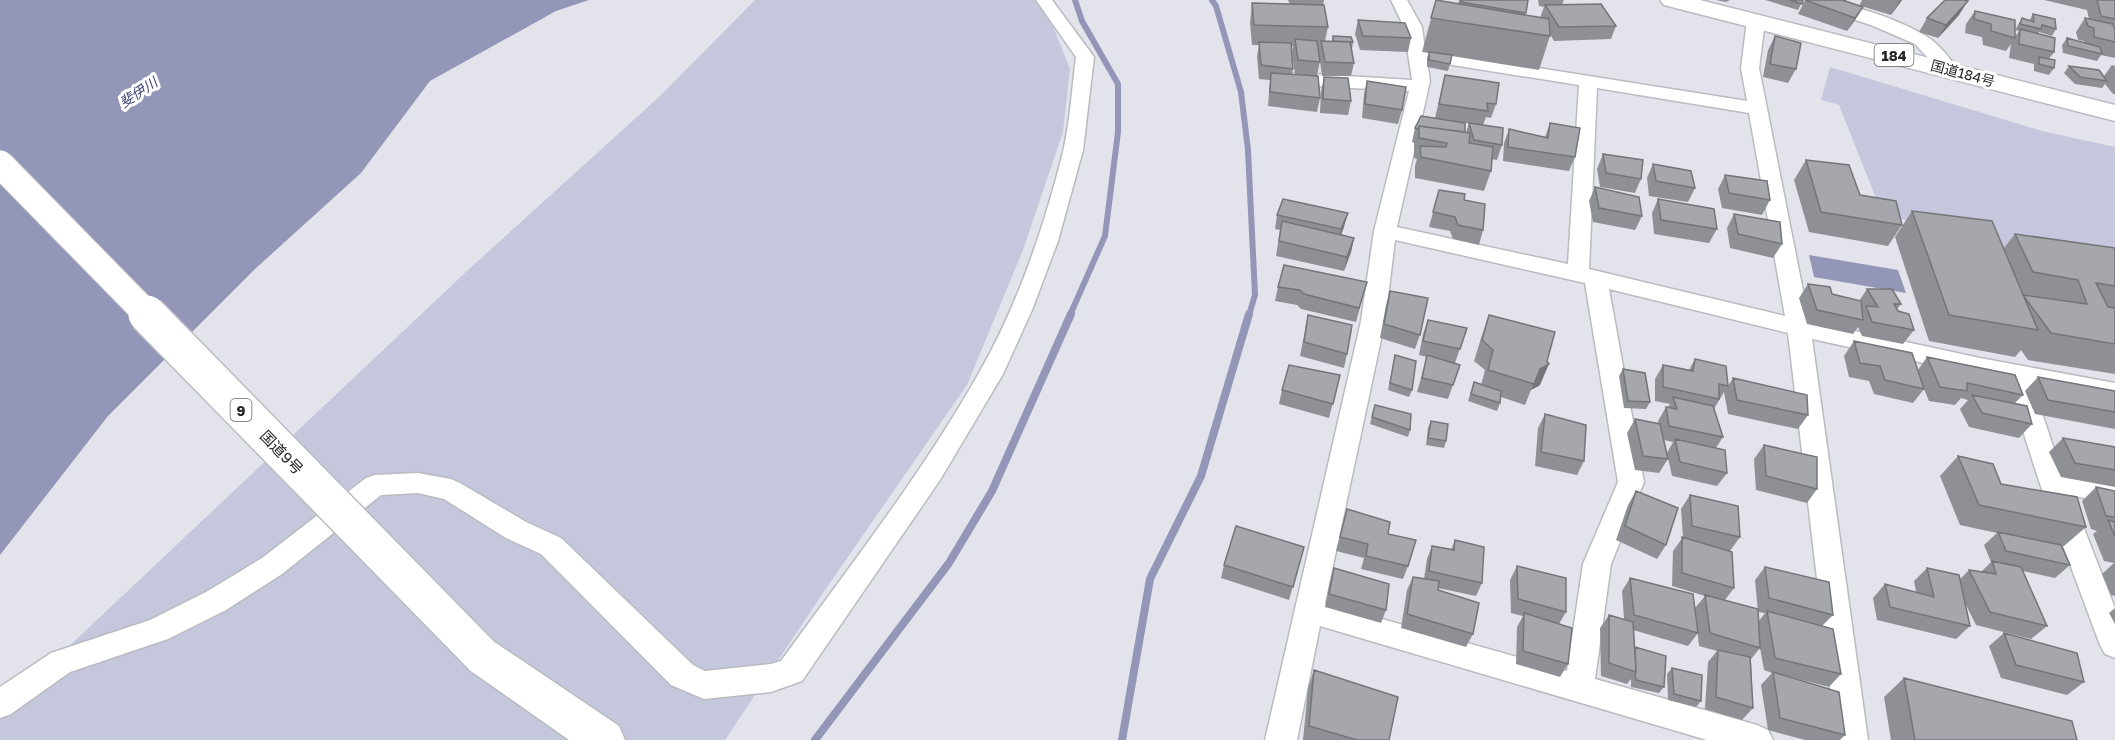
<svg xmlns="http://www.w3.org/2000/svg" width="2115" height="740" viewBox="0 0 2115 740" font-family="'Golos Text','Noto Sans JP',sans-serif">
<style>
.green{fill:#c5c7dd}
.water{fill:#9396b7}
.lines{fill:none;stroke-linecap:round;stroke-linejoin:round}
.stream-far1{stroke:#9396b7;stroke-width:6}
.stream{stroke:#9396b7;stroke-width:8}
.minor-casing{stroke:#babbc1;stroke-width:3}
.trunk-casing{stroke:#babbc1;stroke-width:3}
.minor{fill:#fff;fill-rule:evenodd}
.trunk{fill:#fff;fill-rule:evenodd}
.trunk-bridge-far1-casing{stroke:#babbc1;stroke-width:29;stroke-linecap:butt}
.trunk-bridge-casing{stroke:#babbc1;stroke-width:40;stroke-linecap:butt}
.trunk-bridge-far1{stroke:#fff;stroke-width:27}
.trunk-bridge{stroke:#fff;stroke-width:37}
.wall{fill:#8f9095}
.shaded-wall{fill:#747579}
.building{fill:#a6a7ad;stroke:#747579;stroke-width:1.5}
.labels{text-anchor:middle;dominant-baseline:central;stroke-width:6;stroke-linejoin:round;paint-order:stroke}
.shield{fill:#fff;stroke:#676769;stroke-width:1.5}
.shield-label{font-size:14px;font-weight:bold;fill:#262629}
.far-street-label{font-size:14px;fill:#262629;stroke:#fff}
.far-water-label{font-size:14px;font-style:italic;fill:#424372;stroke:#fff}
.street-label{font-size:15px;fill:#262629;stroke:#fff}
</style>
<rect width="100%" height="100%" fill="#e3e4eb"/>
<path class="green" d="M755,0H1037L1051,21L1070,69L1063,132L1023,250L967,385L825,590L725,740H0V693L64,651L467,271L660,96Z
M1830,67L2046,132L2115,147V268L1980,245L1965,230L1883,216L1839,105L1821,100Z"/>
<path class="water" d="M0,0H589L556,11L430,81L361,173L255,269L108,416L0,555Z
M1809,255L1898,270L1906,293L1814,277Z"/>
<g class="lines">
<path class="stream-far1" d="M1212,0L1216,6L1241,92L1248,150L1255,295L1249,315
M1070,315L1105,236L1118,132V84L1082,21L1075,0"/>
<path class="stream" d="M815,740L949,563L992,491L1071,314
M1122,740L1150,579L1201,476L1249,314"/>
<g class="minor-casing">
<path id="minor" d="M1036,0H1052L1094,57L1083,150L1058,241L1032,310L1003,374L940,480L802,681L771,692L704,699L671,685L541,554L506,538L444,499L418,493L381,495L282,574L226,610L168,639L70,672L11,714L0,718V687L51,653L150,620L206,592L262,558L366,478L375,475L418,473L451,479L460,483L526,522L561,538L693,665L705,671L771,664L781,661C849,567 922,474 979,373C1018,305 1044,227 1063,152C1070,122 1072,88 1076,57Z
M1391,0H1407L1422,27L1425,50L1747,101L1741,68L1747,21L1750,17H1762L1765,21L1759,68L1809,321L1980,358L2115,383V401L2033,386L2062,473L2115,483V505L2071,495L2115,608V658L2105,654L2100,645L2039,481L2007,381L1812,339L1868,740H1836L1788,333L1609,289L1644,482L1611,564L1595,679L1757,725L1768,730L1773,740H1707L1320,626L1297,740H1265L1361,321L1374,231L1409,91L1295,85L1288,83L1286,79L1288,75L1295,73L1412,80L1404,27ZM1427,61L1579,85L1568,264L1397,227L1430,81ZM1597,88L1749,113L1785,316L1589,269ZM1395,240L1585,283L1618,482L1583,564L1567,671L1325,603L1385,321Z
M1803,0C1841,0 1892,16 1926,36C1937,42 1950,58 1957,69L1954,73H1942L1915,44L1871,25L1805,4Z"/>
</g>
<g class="trunk-casing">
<path id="trunk" d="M1660,0H1700L2115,105V121L1664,5Z
M482,638L496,643L619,726L625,740H569L468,669L462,656L468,643Z"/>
</g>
<use href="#minor" class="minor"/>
<use href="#trunk" class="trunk"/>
<g class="trunk-bridge-far1-casing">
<path id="trunk-bridge-far1" d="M0,164L148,315"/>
</g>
<g class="trunk-bridge-casing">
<path id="trunk-bridge" d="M147,314L482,656"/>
</g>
<use href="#trunk-bridge-far1" class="trunk-bridge-far1"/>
<use href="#trunk-bridge" class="trunk-bridge"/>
</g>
<path class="wall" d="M1288,0H1324L1323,5L1328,27L1325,41L1332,42L1333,36L1353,42L1352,49L1354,63L1351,76H1322L1320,61L1317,76L1295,74L1292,53L1293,46H1291L1293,69L1292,74L1320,98L1317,112L1268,106L1270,80L1259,79L1257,56L1259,45H1252L1250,23L1252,3L1290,4Z
M1436,0L1458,4L1459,0H1528L1525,15L1540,18L1544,7L1539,6L1538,0H1564L1562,5L1616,26L1611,39L1554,41L1550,34V36L1539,70L1452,56L1448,71L1427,67V58L1429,53L1422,52Z
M1716,0H1730L1726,2Z
M1765,0H1803L1798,10Z
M1805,0H1847L1846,1L1859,6L1862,0H1902L1891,15L1861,6L1863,7L1855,20L1847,31L1798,14Z
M2044,0H2115V58L2101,55L2097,61L2063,53L2062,45L2067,38L2084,43V41L2078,40L2076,32L2085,18L2089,19L2087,10Z
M1975,11L2015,37L2019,31L2015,30L2022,18L2029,21L2033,14L2056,29L2052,36L2039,32L2038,34L2054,52L2049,59L2054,68L2049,75L2034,71V64L2009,58L2011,44L2006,51L1983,45L1982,37L1965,33L1966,24Z
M1959,15L1938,38L1919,32L1927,18Z
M1358,20L1411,38L1408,52L1360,50L1355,34Z
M1775,36L1796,69L1788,83L1763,77L1768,50Z
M2112,65L2115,66V94H2113L2105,84L2102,88L2075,84L2064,73L2069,66L2104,76Z
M1445,75L1496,104L1491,118L1486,117L1483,125L1502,145L1497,160L1492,159L1491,171L1484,191L1415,178V166L1417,159L1414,158V143L1412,142L1415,128L1466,132L1469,123L1473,124L1435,118Z
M1324,77L1351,101L1348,115L1320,113L1321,91Z
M1367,81L1402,110L1398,124L1362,118L1364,94Z
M1550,123L1575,157L1569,171L1503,161L1504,143L1509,129L1545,137Z
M1603,154L1641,179L1635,193L1600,187L1597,169Z
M1806,160L1860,195L1902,225L1888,246L1809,232L1794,180Z
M1653,164L1695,188L1688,202L1649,196L1647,178Z
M1725,175L1770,200L1762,215L1722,208L1718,189Z
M1595,187L1642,216L1635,230L1593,222L1589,201Z
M1439,190L1464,200L1483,230L1479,245L1453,239L1450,231L1429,227Z
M1658,199L1717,229L1709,243L1654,234L1652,213Z
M1912,211L2003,249L2015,234L2115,248V374L2028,360L2021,350L2015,357L1929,341L1895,237Z
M1734,214L1782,244L1773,258L1730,248L1727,228Z
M1277,215L1344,227L1341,234L1354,238L1351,252L1344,271L1276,256L1280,230L1275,229Z
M1367,282L1356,322L1301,309L1297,305L1275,301L1278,287Z
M1808,284L1832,294L1859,301L1867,289L1901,304L1897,309L1914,330L1903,344L1862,336L1858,327L1853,334L1807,324L1799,298Z
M1390,291L1420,335L1415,349L1380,338L1386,305Z
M1308,315L1347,354L1344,368L1300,356Z
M1489,315L1540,385L1531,390L1525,405L1501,397L1500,403L1497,411L1468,401L1474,382L1481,385L1485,370L1474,361L1482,335Z
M1428,320L1467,328L1455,363L1460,365L1448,399L1417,392L1427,357L1419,355L1423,334Z
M1854,341L1918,370L1927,357L2023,395L2015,403L2032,424L2019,438L1969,427L1960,409L1968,400L1961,398L1955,405L1929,401L1924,389L1913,403L1874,394L1869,381L1849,377L1844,356Z
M1395,355L1412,390L1409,397L1388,390Z
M1695,359L1728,386L1733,378L1808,415L1798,429L1728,414L1724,392L1714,409L1723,437L1716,448L1727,473L1717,486L1672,476L1667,453L1673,442L1664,440L1668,459L1659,473L1635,470L1627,433L1635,419L1658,424V421L1666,407H1668L1670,404L1655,401V379L1663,365L1689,370Z
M1623,369L1650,402L1646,409L1624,408L1619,376Z
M1340,375L1329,418L1279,404L1282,390Z
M2038,377L2115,391V429L2035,414L2025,391Z
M1375,405L1410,430L1408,437L1370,424Z
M1545,414L1584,461L1577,475L1535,466L1538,428Z
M1431,421L1446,441L1444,448L1426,445L1428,428Z
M2063,438L2115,447V487L2061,477L2049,452Z
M1764,445L1817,489L1807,503L1756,490L1754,459Z
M1958,456L2001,484L2086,527L2064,546H2062L2070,565L2055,578L2023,571L2047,626L2031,639L1976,625L1965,603L1970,626L1956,639L1877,620L1873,598L1885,584L1916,592L1914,581L1927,568L1960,579L1969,570L1981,572L1991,562L1984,545L1997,533L1960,525L1940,476Z
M2096,487L2115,491V596L2111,595L2102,574L2114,563L2104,561L2093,534L2097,531L2091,529L2082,501Z
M1636,491L1666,545L1657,559L1616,540L1628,505Z
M1690,495L1740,537L1730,551L1734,588L1725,600L1759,621L1765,613L1758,612L1755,580L1765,567L1833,615L1822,626L1841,674L1829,687L1783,675L1845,735L1840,740H1805L1768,730L1761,685L1772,673L1764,670L1760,648L1751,659L1753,708L1742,720L1705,709L1708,662L1717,651L1699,646L1695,608L1705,596L1672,586L1673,551L1683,537L1681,509Z
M1347,509L1388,534L1408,566L1403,579L1361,569L1364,558L1336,551Z
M1455,540L1482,583L1476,596L1438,588V590L1473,634L1466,647L1401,628L1407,590L1413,577L1424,579L1427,559L1432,546L1451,550Z
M1304,547L1289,600L1221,578L1224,565Z
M1517,566L1566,612L1559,624L1568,664L1560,677L1516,664L1517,627L1523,616L1511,613L1510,580Z
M1334,568L1386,610L1381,623L1325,607L1330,582Z
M1630,578L1698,633L1688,646L1633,630L1635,647L1664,687L1659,693L1631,687V679L1627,684L1601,676L1600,628L1609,615L1624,619L1622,591Z
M2115,608V624L2109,613Z
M2004,633L2084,682L2067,695L2001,678L1989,646Z
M1672,668L1701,701L1696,707L1668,700L1667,674Z
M1314,670L1389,740H1303L1308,688Z
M1904,678L2077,740H1891L1884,697Z"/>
<path class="shaded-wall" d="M1900,0H1902L1891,15L1899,2Z
M1968,1L1959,15L1938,38L1946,25Z
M1863,7L1855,20L1847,31L1855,18Z
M1348,213L1344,227L1338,243L1341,229Z
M1354,238L1351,252L1344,271L1347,257Z
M1549,364L1540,385L1531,390L1540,369Z"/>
<path class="building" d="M1436,0L1549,19L1550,36L1431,18Z
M1461,0H1528L1526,13L1461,2Z
M1790,0H1803L1802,4Z
M1805,0H1842L1863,7L1855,18Z
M1945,0H1964L1968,1L1946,25L1927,18Z
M2097,0H2115V19L2101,16Z
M1252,3L1324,5L1328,27L1254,25Z
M1601,4L1616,26L1559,27L1545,5Z
M1975,11L2015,20V38L1991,31V24L1974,19Z
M2033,14L2055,19L2056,29L2042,25L2041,29L2020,24L2022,18L2034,22Z
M2085,18L2113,24L2115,30V42L2094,37V28L2088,26Z
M1358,20L1405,23L1411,38L1363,36Z
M2020,29L2055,38L2054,52L2019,44Z
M1333,36L1351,37L1353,42L1333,41Z
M1775,36L1801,43L1796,69L1770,64Z
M2067,38L2100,47L2102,54L2068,46Z
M1295,39L1317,41L1320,62L1298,60Z
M1321,41L1350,42L1354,63L1325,62Z
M1259,42L1291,43L1293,69L1261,65Z
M1429,52L1452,55L1450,64L1429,60Z
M2039,57L2055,60L2054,68L2039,64Z
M2069,66L2099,70L2107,81L2080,77Z
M1271,73L1318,76L1320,98L1270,92Z
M1445,75L1499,83L1496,104L1487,103L1488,111L1439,104Z
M1324,77L1348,78L1351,101L1323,99Z
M1367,81L1406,87L1402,110L1365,104Z
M1421,116L1465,123V132L1419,126L1418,129L1415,128Z
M1469,123L1503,128L1502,145L1474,140Z
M1550,123L1580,128L1575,157L1508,147L1509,129L1548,138Z
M1419,126L1470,133L1469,143L1493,147L1491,171L1421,157L1420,146L1446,147L1447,143L1419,138Z
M1603,154L1643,160L1641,179L1606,173Z
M1806,160L1849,165L1860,195L1896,201L1902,225L1821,212Z
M1653,164L1691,171L1695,188L1656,181Z
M1725,175L1767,181L1770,200L1729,193Z
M1595,187L1639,197L1642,216L1599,208Z
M1439,190L1465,194L1464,200L1485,204L1483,230L1458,225L1455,217L1433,212Z
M1283,199L1348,213L1341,229L1277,215Z
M1658,199L1714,209L1717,229L1661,220Z
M1912,211L1992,221L2038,330L1949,315Z
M1734,214L1780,222L1782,244L1738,234Z
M1282,221L1354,238L1347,257L1279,241Z
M2015,234L2115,248V286L2096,283L2108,307L2115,308V344L2051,333L2023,295L2087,304L2078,280L2033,272Z
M1284,265L1367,282L1359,308L1304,294L1300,290L1278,287Z
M1808,284L1830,287L1832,294L1861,301L1863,320L1817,310Z
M1867,289H1892L1901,304H1894L1898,311L1909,314L1914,330L1872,322L1866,306L1878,307Z
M1390,291L1428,298L1420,335L1384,324Z
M1308,315L1352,325L1347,354L1304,342Z
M1489,315L1555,332L1547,361L1549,364L1540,369L1534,384L1488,370L1493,350L1482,340Z
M1428,320L1467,328L1460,349L1423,341Z
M1854,341L1912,353L1924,389L1885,380L1880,366L1860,363Z
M1395,355L1416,361L1412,390L1390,383Z
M1427,355L1460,365L1453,385L1422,378Z
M1927,357L2015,375L2023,395L1967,383V391L1940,387Z
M1695,359L1726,366L1728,386L1719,384V399L1663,387V365L1693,371Z
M1289,365L1340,375L1333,404L1282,390Z
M1623,369L1645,373L1650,402L1628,401Z
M2038,377L2115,391V412L2048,400Z
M1733,378L1807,395L1808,415L1737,400Z
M1474,382L1501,391L1500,403L1471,394Z
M1972,395L2027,406L2032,424L1982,413Z
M1673,397L1713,406L1723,437L1669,426L1666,407L1677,409Z
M1375,405L1411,414L1410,430L1372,417Z
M1545,414L1586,425L1584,461L1541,452Z
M1635,419L1660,424L1668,459L1643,456Z
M1431,421L1448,424L1446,441L1428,438Z
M2063,438L2115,447V470L2075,463Z
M1675,439L1725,450L1727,473L1680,462Z
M1764,445L1817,457V489L1766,476Z
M1958,456L1993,464L2001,484L2077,497L2086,527L1979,505Z
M2096,487L2115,491V517L2106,516Z
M1636,491L1678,508L1666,545L1625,526Z
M1690,495L1738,506L1740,537L1692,526Z
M1347,509L1390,522L1388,534L1416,540L1408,566L1366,556L1368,544L1340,537Z
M2108,520L2115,522V537Z
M1236,526L1304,547L1293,587L1224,565Z
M1998,532L2061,545L2070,565L2006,551Z
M1682,537L1732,552L1734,588L1682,573Z
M1455,540L1484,547L1482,583L1429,571L1432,546L1454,550Z
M1992,561L2021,567L2047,626L1990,612L1969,570L1996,574Z
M1517,566L1566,578V612L1518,599Z
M1765,567L1829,582L1833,615L1769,598Z
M1334,568L1389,584L1386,610L1329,594Z
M1927,568L1959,575L1970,626L1890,607L1885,584L1934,597Z
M1413,577L1439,581L1438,590L1479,603L1473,634L1407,614Z
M1630,578L1693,594L1698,633L1634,615Z
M1705,595L1758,609L1760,648L1710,633Z
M1767,611L1833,629L1841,674L1775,658Z
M1524,613L1572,628L1568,664L1523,651Z
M1609,615L1633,622L1636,672L1609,663Z
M2004,633L2077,653L2084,682L2016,665Z
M1635,647L1666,656L1664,687L1636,680L1635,673L1636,672Z
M1718,650L1750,657L1753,708L1716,697Z
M1672,668L1702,675L1701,701L1674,694Z
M1314,670L1398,697L1389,740H1357L1309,726Z
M1773,672L1839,692L1845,735L1780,718Z
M1904,678L2072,721L2077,740H1915Z"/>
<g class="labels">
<g class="shield">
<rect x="1874.5" y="44" width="39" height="22" rx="4.5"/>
<rect x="230.5" y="399" width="21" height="22" rx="4.5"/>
</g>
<g class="shield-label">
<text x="1894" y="55">184</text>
<text x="241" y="410">9</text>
</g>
<g class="far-street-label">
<text transform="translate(1963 73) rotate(15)">国道184号</text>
</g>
<g class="far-water-label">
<text transform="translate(138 92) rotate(-34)">斐伊川</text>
</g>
<g class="street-label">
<text transform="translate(282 452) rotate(46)">国道9号</text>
</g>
</g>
</svg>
